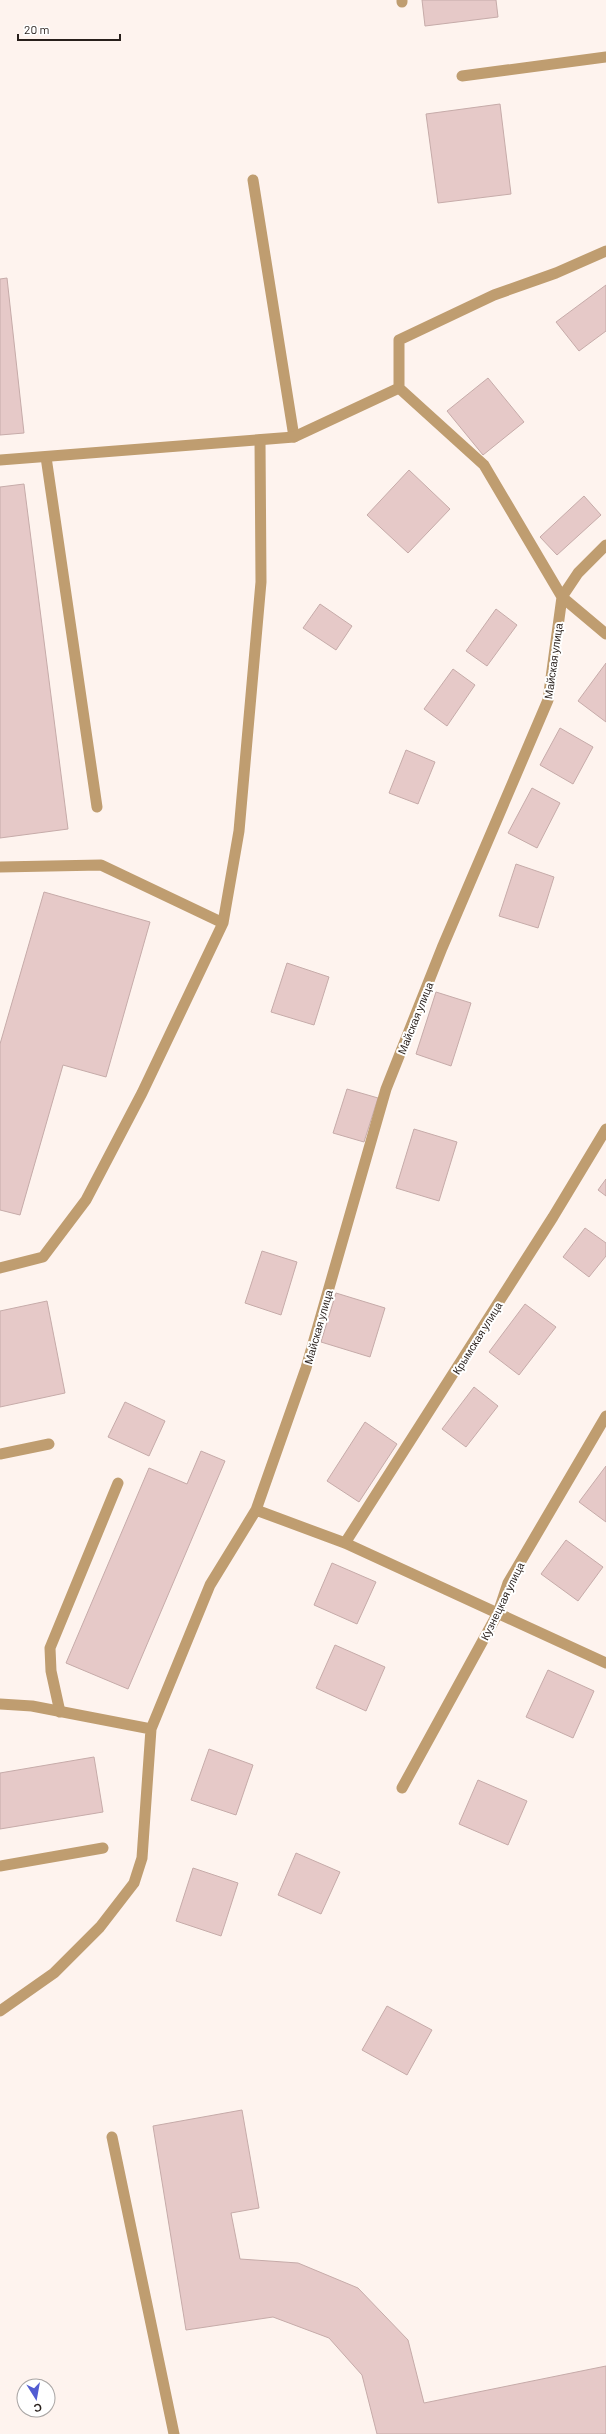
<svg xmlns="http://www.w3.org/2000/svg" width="606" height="2434" viewBox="0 0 606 2434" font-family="Barlow,sans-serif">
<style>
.building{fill:#e6c9c8;stroke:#c6aba9}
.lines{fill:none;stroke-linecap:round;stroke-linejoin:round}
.service{stroke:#bf9d70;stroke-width:11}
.minor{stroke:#bf9d70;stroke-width:11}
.labels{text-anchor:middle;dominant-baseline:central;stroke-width:4;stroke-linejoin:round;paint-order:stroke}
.street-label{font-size:11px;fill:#281f1b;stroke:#fff}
</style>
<rect width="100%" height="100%" fill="#fef3ee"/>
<path class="building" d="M422,0H496L498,17L425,26Z
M500,104L511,194L438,203L426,114Z
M7,278L24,433L0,435V279Z
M606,285V331L579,351L556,322Z
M488,378L524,422L483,455L447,411Z
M409,470L450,509L408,553L367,515Z
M24,484L68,829L0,838V487Z
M584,496L601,515L557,555L540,537Z
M320,604L352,626L336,650L303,628Z
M496,609L517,625L487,666L466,651Z
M606,663V722L578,701Z
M453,669L475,685L447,726L424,709Z
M560,728L593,747L573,784L540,765Z
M406,750L435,762L418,804L389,793Z
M532,788L560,803L537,848L508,833Z
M516,864L554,877L538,928L499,916Z
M44,892L150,922L106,1077L63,1065L20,1215L0,1210V1044Z
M287,963L329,977L314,1025L271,1012Z
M436,992L471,1003L451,1066L416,1054Z
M347,1089L378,1098L364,1142L333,1133Z
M414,1129L457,1142L439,1201L396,1188Z
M606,1179V1196L598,1190Z
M585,1228L606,1243V1256L589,1277L563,1257Z
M262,1251L297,1262L281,1315L245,1303Z
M336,1293L385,1308L370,1357L321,1342Z
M47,1301L65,1393L0,1407V1311Z
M525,1304L556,1327L519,1375L489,1352Z
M474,1387L498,1406L466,1447L442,1429Z
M125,1402L165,1421L149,1456L108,1437Z
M365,1422L397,1444L359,1502L327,1481Z
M201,1451L225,1461L128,1689L66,1663L149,1468L187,1484Z
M606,1466V1522L579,1502Z
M566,1540L603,1567L578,1601L541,1574Z
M332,1563L376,1582L357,1624L314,1605Z
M335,1645L385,1667L366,1711L316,1688Z
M548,1670L594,1691L573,1738L526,1717Z
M209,1749L253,1765L236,1815L191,1800Z
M94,1757L103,1812L0,1829V1773Z
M478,1780L527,1801L508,1845L459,1824Z
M296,1853L340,1872L321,1914L278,1895Z
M193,1868L238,1883L221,1936L176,1921Z
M387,2006L432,2030L407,2075L362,2050Z
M242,2110L259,2208L231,2213L240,2259L298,2263L358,2288L408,2340L424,2403L606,2366V2434H377L362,2375L329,2338L273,2317L186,2330L153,2126Z"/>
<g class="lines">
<path class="service" d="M402,0V2
M462,76L606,57
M253,180L294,437
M46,457L97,807
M0,867L101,865L223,923L142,1093L86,1200L43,1257L0,1268
M223,923L239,831L261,582L260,440
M0,1454L49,1444
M60,1712L51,1671L50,1648L118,1483
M0,1866L103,1848
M112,2137L174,2434"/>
<path class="minor" d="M399,388V340L494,295L556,273L606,251
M0,460L294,437L399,388L484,465L562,597L606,634
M256,1510L345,1543L606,1663
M345,1543L553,1217L606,1129
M0,1704L32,1706L151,1729
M402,1788L498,1613L508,1583L606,1416
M0,2011L54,1973L100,1927L134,1883L142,1858L151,1729L210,1585L256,1510L306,1368L386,1089L442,948L548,700L562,597L578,573L606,545"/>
</g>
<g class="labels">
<g class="street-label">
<text transform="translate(553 661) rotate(-82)">Майская улица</text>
<text transform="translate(415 1018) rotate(-68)">Майская улица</text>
<text transform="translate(318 1327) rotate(-74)">Майская улица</text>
<text transform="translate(477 1338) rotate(-58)">Крымская улица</text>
<text transform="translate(502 1601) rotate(-64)">Кузнецкая улица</text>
</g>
</g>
<g transform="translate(36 2398) rotate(169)"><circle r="19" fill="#ffffff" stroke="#a9a5a4"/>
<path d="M0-3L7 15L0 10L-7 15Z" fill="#525cd2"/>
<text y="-6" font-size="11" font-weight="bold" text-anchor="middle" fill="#281f1b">С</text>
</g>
<path d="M18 34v6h102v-6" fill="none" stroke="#281f1b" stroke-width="2"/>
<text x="24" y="34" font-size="12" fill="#281f1b" stroke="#ffffff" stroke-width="3" paint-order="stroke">20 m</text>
</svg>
